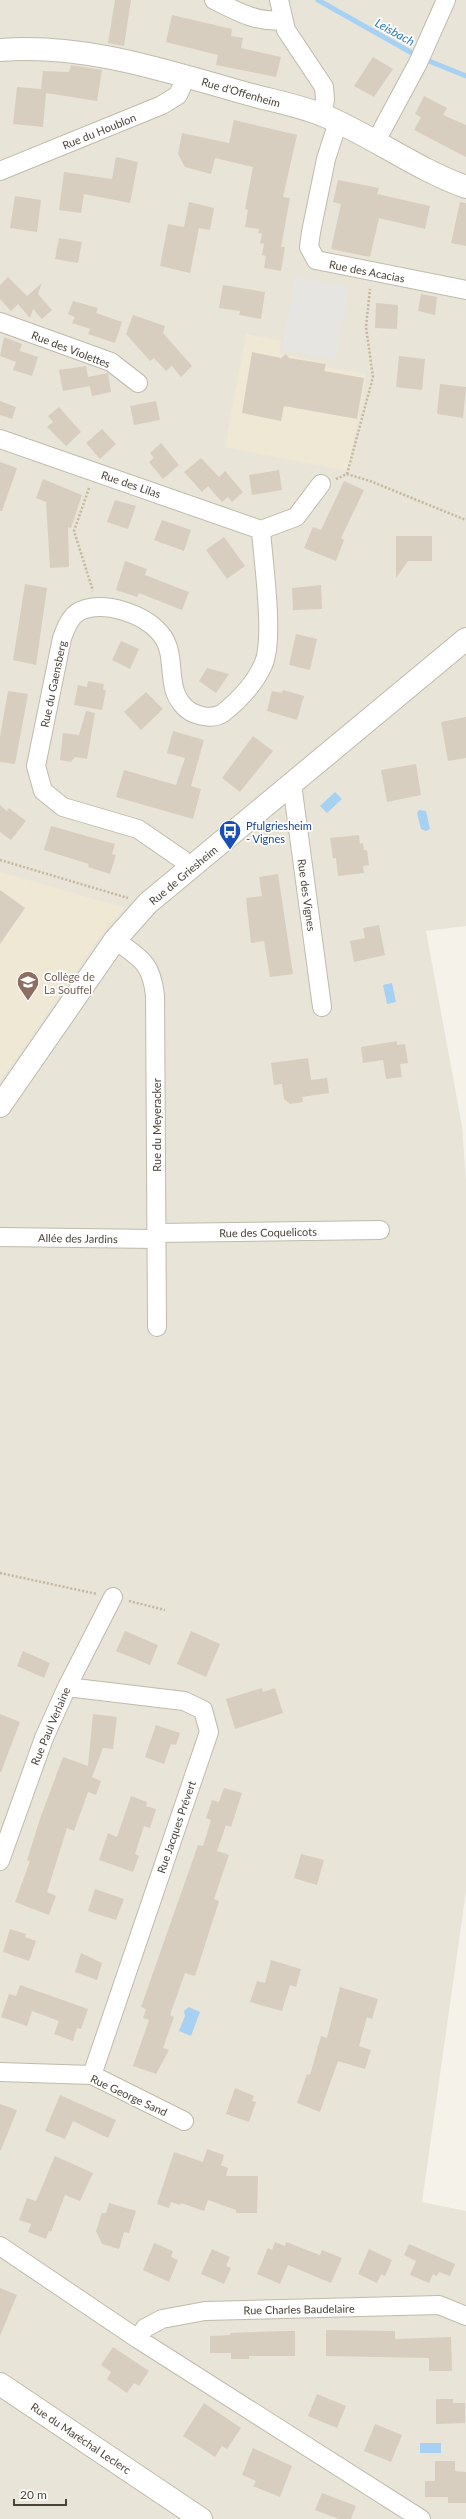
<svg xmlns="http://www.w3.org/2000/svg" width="466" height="2519" viewBox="0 0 466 2519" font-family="Lato,sans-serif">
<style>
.residential{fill:#e9e4d8}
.education{fill:#efe8d4}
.parking{fill:#e7e5e2}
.water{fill:#a6d1f2}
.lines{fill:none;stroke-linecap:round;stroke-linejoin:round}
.stream{stroke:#a6d1f2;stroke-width:5}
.building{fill:#d7cebf}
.minor-casing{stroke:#c1baac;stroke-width:20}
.tertiary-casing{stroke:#c1baac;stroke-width:24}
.path{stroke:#c3b79d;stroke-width:2.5;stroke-dasharray:2 2;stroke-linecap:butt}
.minor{stroke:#fff;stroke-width:18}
.tertiary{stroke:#fff;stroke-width:22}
.labels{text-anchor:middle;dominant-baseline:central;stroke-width:3.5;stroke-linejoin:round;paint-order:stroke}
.street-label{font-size:11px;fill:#4a4338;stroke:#fff}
.transit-label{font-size:11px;fill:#164399;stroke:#fff;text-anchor:start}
.education-label{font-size:11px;fill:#785e54;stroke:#fff;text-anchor:start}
.water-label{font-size:12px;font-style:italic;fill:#2d7bb9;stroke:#fff}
</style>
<rect width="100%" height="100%" fill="#f5f2ea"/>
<path class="residential" d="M0,0H466V926L426,931L462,1126L466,1181V1891L422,2202L466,2211V2519H0Z"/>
<path class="education" d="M246,334L281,341L279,354L327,363V367L366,374L348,471L225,447Z
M0,872L125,908L110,923L0,1081Z"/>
<path class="parking" d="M295,277L349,287L336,359L282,349Z"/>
<path class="water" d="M335,792L342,799L327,813L320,806Z
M419,810L426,811L430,829L426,831L421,829L417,813Z
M392,983L396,1002L387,1004L383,985Z
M189,2007L200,2012L191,2036L179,2031L185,2016L184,2011Z
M420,2443H441V2453H420Z"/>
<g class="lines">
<path class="stream" d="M318,0L419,57L466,76"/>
</g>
<path class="building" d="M115,0H131L124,46L108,43Z
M172,15L232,29L231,36L243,38L241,48L281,57L276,77L216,65L218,55L166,42Z
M373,57L393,69L374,97L354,86Z
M71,65L102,70L97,101L46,93L43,127L13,124L17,87L41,89L43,71L69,72Z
M424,96L447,108L443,115L466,125V157L414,130L421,117L415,114Z
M234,120L297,135L283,197L290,198L281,247H285L281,271L264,268L266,256L262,255L264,244L260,243L262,234L258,233L259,229L245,227L248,210L245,209L253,167L215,158L211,174L185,167L178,154L182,133L229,143Z
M116,157L138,162L130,203L84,194L81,213L59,210L64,172L112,179Z
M338,180L379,188L377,194L430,206L425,229L379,218L370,257L331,249L341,204L333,202Z
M15,196L41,200L37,232L10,228Z
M189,202L214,208L210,230L199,228L190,273L160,266L168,224L184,227Z
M460,202L466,203V246L451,243Z
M59,238L82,242L78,263L55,259Z
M8,277L27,296L42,283L38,294L52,310L42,319L33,309L30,318L18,304L11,311L0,299V285Z
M223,285L265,292L261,319L239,315L240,311L219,308Z
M421,294L437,297L435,315L418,311Z
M73,301L98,308L96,313L122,322L115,343L88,334L90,329L72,323L75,317L68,314Z
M376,303L398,305L397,329L375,328Z
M133,315L165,326L163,333L192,366L181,377L172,366L166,371L154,358L150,361L126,334Z
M4,337L22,344L19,353L20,351L38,357L32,376L13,370L16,362L0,356Z
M252,352L281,358L286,354L289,358L326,364L324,371L364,378L357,419L284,406L281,421L242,413Z
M399,356L425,359L422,390L396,387Z
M86,366L88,377L108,373L111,392L92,396L88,378L90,386L63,391L59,370Z
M440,384L466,387L463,418L437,414Z
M0,401L16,407L12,419L0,415Z
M156,401L160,420L134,425L130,406Z
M59,407L81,432L66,446L47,427L53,422L48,416Z
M102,429L116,444L100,459L86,443Z
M161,443L179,465L163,479L149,462L154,458L150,453Z
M201,458L219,477L225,471L243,492L232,502L228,497L222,502L208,486L202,492L184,472Z
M0,462L17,468L2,511H0Z
M279,470L282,490L252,495L249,475Z
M43,479L82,495L71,528L68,527L69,567L50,568L46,502L36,498Z
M344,481L364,490L341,538L344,540L336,561L304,548L313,527L321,530Z
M115,500L136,506L128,529L107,522Z
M162,520L191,530L184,551L154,540Z
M396,536H432V561H408L396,578Z
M224,537L245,566L227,579L206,550Z
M125,561L147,569L145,575L189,592L182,610L139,593L137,597L116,590Z
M25,584L47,588L36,665L13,660Z
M321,585L322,609L293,610L292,588Z
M296,634L317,639L310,670L289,665Z
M121,641L139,649L130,669L112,660Z
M207,668L229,674L216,693L199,681Z
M88,681L104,684L103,690H106L102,710L74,705L78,685L87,687Z
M283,690L304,696L297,720L267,711L272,691L282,693Z
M8,691L28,694L15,764L0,762V737Z
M146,692L163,709L141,730L124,712Z
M86,711L95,713L87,759L75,757L71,762L60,760L63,733L79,735Z
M466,717V758L448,761L441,722Z
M173,731L204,740L191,786L201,789L193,819L116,797L124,770L176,785L185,758L167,753Z
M253,736L273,751L240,792L222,778Z
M416,764L421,795L387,802L381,770Z
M0,805L7,811L9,808L26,821L11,840L0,832Z
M51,826L115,844L112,854L116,855L110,874L88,867L89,864L44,850Z
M359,835L360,844L363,843L364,850H367L369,865L363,866L364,873L338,876L336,858H333L330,838Z
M278,874L293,974L270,977L264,941L251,943L246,898L262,896L259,877Z
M0,890L25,908L0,944Z
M379,925L385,955L354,962L350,941L365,938L363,928Z
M397,1041V1045L405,1044L408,1063L400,1064L402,1077L386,1079L383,1060L363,1063L361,1047Z
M308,1058L311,1080L327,1078L329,1093L302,1097L303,1102L290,1104L284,1099L282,1084L274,1085L271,1063Z
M125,1631L158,1645L150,1665L116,1651Z
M191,1631L220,1644L206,1677L177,1664Z
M23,1651L50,1663L44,1678L17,1666Z
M262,1688L263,1692L275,1688L283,1713L235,1729L226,1699Z
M0,1714L20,1722L1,1772H0Z
M93,1714L117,1717L113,1749L103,1748L92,1777L101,1781L96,1795L88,1792L74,1831L67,1828L47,1892L56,1896L49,1915L15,1902L30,1861L27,1860L41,1816L63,1757L88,1766Z
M156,1725L180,1733L176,1745L171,1744L164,1764L145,1757Z
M224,1788L242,1793L231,1827L226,1825L217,1851L229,1855L214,1899L219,1901L195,1976L185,1973L170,2015L174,2017L163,2048L169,2050L156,2074L133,2066L149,2020L143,2018L146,2009L141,2007L198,1845L203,1846L211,1820L206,1818L212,1800L219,1802Z
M131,1796L147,1802L146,1806L156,1809L150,1828L144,1826L135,1854L139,1856L133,1872L99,1860L108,1833L117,1837Z
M301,1854L324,1860L317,1885L294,1878Z
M95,1889L124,1899L116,1920L88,1911Z
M10,1929L26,1934L25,1937L36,1941L29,1961L3,1952Z
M81,1953L102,1963L97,1980L75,1972Z
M271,1960L301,1969L296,1987L290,1985L282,2011L250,2002L257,1981L265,1983Z
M20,1985L88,2009L81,2029L77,2028L73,2041L54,2034L59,2021L32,2011L27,2026L1,2017L9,1994L16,1996Z
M340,1987L378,1999L372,2019L367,2017L359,2046L371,2050L365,2069L338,2061L320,2112L297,2103L307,2074L310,2075L321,2036L327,2038Z
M235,2088L254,2096L252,2101L256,2102L249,2122L226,2114Z
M60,2095L116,2120L108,2138L73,2121L65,2139L45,2131Z
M0,2104L17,2110L1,2150H0Z
M207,2149L224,2155L221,2165L228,2168L226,2176H258L257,2213H236V2210L208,2200L204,2211L181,2203L180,2205L171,2202L169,2208L157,2204L174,2152L203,2162Z
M55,2156L93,2173L80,2201L65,2195L51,2232L49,2231L46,2239L28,2232L31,2224L19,2220L27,2198L36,2201Z
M109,2203L136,2211L129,2233L124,2232L119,2249L102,2244L96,2231L102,2213H106Z
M275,2242L285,2246L286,2242L320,2255L322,2250L342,2258L331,2283L288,2265L280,2284L257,2274L268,2248L272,2250Z
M154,2243L173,2251L171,2257L178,2260L169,2282L143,2270Z
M409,2244L455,2264L450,2276L439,2272L437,2276L433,2274L429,2283L410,2275L416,2261L404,2255Z
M212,2249L230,2257L226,2266L231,2268L224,2284L201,2274Z
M369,2249L392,2260L385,2276L381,2274L377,2283L358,2274Z
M0,2288L17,2295L0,2336Z
M326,2330L395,2331V2339L451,2337L452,2371H429V2358L326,2356Z
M284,2331H295V2356H249V2359H231V2353H210V2336L230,2335V2333Z
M113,2347L149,2371L139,2386L134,2383L127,2393L107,2379L111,2372L101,2365Z
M317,2394L346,2406L337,2428L308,2416Z
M436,2399H453V2403H465V2423L436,2424Z
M204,2403L241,2428L227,2449L222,2446L215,2457L183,2436Z
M375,2424L402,2435L391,2462L364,2451Z
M253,2448L292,2466L280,2497L253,2486L256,2481L242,2475Z
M435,2461H455V2471L466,2472V2503H448V2497H425V2481H435Z
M322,2493L356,2506L351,2519H339L315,2510Z"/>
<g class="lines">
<g class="minor-casing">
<path id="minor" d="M214,0C236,11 257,23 282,20
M279,0L286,30L324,87L325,99L323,115
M338,122L326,159L311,232L309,247L316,260L466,290
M376,141L418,63L446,0
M0,171L162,105L178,95L186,77
M0,322L111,362L138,383
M0,439L261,530
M261,530L296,517L321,484
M292,784L322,1007
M190,868L183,860L138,829L63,807L43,791L36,766L62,638C66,628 70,616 80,611C104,600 144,614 160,633C178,653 165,685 182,704C190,715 211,721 223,713C238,701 255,683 263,665C275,640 263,561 261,530
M115,940C141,959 151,962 155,995L157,1327
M156,1233L380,1230
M0,1237L156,1239
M67,1687L184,1701L203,1710L209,1732L92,2075
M0,1861L44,1738L67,1687L113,1597
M0,2072L92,2075L184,2121
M0,2246L138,2339L421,2519
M138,2339L145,2328L162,2319L205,2311L439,2305L466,2316"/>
</g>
<g class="tertiary-casing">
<path id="tertiary" d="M0,50C82,43 163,70 241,92C268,100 299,105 325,116C374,137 416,169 466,187
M0,1106L115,940L148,903L466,639
M0,2384L201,2519"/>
</g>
<path class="path" d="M347,474L373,377L366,327L370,289
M336,479L347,474L370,481L466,520
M89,488L74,531L93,591
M0,860L128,898
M0,1573L97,1594
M129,1601L165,1610"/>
<use href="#minor" class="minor"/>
<use href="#tertiary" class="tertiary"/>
</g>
<defs>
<g id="bus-pin" transform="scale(1.15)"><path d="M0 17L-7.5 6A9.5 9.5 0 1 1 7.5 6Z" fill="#1a4fb4" stroke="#fff"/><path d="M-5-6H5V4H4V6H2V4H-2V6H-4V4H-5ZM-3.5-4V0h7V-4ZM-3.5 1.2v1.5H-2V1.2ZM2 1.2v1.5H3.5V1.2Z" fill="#fff"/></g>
<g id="school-pin" transform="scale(1.15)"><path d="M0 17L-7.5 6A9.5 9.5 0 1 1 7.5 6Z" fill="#8d6e63" stroke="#fff"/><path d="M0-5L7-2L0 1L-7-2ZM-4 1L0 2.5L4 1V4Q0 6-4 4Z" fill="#fff"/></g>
</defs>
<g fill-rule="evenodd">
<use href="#bus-pin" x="230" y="831"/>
<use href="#school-pin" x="28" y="982"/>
</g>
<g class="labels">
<g class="street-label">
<text transform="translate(241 92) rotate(16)">Rue d'Offenheim</text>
<text transform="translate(99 131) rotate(-22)">Rue du Houblon</text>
<text transform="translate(367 271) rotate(11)">Rue des Acacias</text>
<text transform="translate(71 349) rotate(21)">Rue des Violettes</text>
<text transform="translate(131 484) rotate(19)">Rue des Lilas</text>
<text transform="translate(53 684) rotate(-78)">Rue du Gaensberg</text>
<text transform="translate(183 875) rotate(-40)">Rue de Griesheim</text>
<text transform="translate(307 895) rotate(82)">Rue des Vignes</text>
<text transform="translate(156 1125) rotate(-90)">Rue du Meyeracker</text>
<text transform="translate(268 1232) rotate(-1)">Rue des Coquelicots</text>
<text transform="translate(78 1238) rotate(1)">Allée des Jardins</text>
<text transform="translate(50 1726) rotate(-67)">Rue Paul Verlaine</text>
<text transform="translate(176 1827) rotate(-71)">Rue Jacques Prévert</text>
<text transform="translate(129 2095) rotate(25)">Rue George Sand</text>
<text transform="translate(299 2309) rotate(-1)">Rue Charles Baudelaire</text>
<text transform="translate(81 2438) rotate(34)">Rue du Maréchal Leclerc</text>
</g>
<g class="transit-label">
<text x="246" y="825">Pfulgriesheim<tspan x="246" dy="13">- Vignes</tspan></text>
</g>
<g class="education-label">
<text x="44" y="976">Collège de<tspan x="44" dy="13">La Souffel</tspan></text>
</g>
<g class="water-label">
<text transform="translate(395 32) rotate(29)">Leisbach</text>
</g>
</g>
<path d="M14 2499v6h52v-6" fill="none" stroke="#4a4338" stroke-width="2"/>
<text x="20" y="2499" font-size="12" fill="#4a4338" stroke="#ffffff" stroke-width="3" paint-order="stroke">20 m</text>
</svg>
